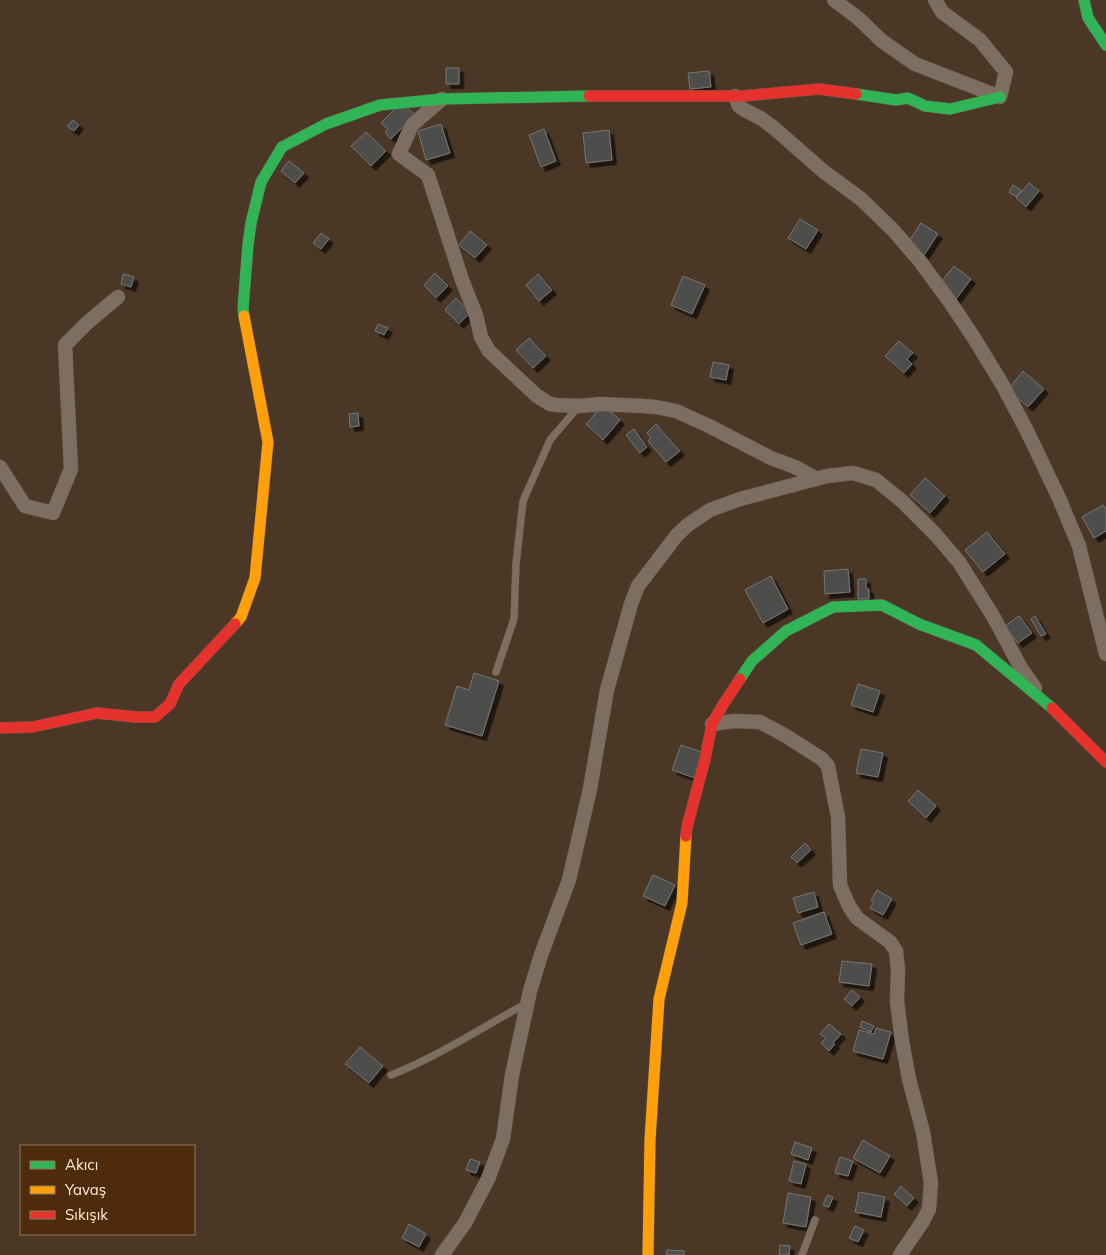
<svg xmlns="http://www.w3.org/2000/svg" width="1106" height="1255" viewBox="0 0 1106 1255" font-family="Mulish,sans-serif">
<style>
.building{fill:#4e4e4c;stroke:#767675;filter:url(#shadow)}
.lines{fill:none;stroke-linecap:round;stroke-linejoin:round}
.lane-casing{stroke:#645447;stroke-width:8}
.street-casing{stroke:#645447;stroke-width:15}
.fast-casing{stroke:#645447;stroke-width:12}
.slow-casing{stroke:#645447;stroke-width:12}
.jam-casing{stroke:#645447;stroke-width:12}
.lane{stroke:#7d6e61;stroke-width:7}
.street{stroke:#7d6e61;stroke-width:14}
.fast{stroke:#30b455;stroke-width:11}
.slow{stroke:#ff9f0a;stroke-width:11}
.jam{stroke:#e5322d;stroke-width:11}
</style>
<defs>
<filter id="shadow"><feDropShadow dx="4.5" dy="4.5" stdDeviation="0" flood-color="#0009"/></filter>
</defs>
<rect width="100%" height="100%" fill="#4a3725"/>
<path class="building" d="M446,68H459V84H446Z
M709,71L711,87L690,89L688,73Z
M405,106L415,115L391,139L385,132L388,130L381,123L397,107Z
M73,120L79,125L74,131L67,126Z
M441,124L450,153L426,160L418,131Z
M544,129L556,161L541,167L529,135Z
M609,130L612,160L586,163L583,133Z
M366,132L386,151L371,166L351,146Z
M289,161L304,173L295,183L281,171Z
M1029,183L1039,191L1026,207L1016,198Z
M1013,185L1021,190L1016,197L1009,192Z
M800,219L818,230L806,249L788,238Z
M921,223L938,234L924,255L907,244Z
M470,231L487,245L475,258L459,245Z
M321,233L329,239L321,249L313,243Z
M954,266L971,279L956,299L939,285Z
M435,273L448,286L436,298L424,285Z
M123,274L134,277L131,287L121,284Z
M538,274L552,290L539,301L526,285Z
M683,276L705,285L692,314L671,305Z
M456,298L471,312L459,324L445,310Z
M378,324L388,328L384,335L375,331Z
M529,338L546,356L533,368L516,350Z
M899,341L913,353L907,359L912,364L904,373L885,356Z
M713,362L729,365L726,380L710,377Z
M1023,371L1044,389L1028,407L1008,390Z
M603,405L620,420L603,440L586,424Z
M358,413L359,426L350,427L349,414Z
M656,424L680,451L666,462L648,441L651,438L647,433Z
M634,429L647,447L640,453L626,435Z
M925,478L945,496L930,513L910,495Z
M1103,505L1106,509V531L1094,538L1082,517Z
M987,532L1005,554L983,572L965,550Z
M848,569L850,592L825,594L824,571Z
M771,576L788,609L763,623L745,590Z
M858,579H866V588L869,589V599H858Z
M1019,616L1032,633L1018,643L1005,626Z
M1035,616L1046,634L1041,636L1031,619Z
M474,673L499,681L482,736L445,725L457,686L469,690Z
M858,684L880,691L873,712L851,705Z
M681,745L704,753L695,778L672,770Z
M861,749L883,753L878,777L856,773Z
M918,790L936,806L926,818L908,801Z
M805,843L811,850L797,863L791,857Z
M653,875L675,885L665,906L643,896Z
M877,890L892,899L883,915L870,908L874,902L871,900Z
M814,892L818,907L798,913L793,898Z
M824,912L832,934L801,945L793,923Z
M842,961L872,964L869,986L839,982Z
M852,990L860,997L852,1006L844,999Z
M862,1021L874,1026L871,1032L860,1027Z
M829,1024L841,1034L833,1043L835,1044L829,1051L821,1043L826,1038L820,1034Z
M876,1028L891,1032L883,1059L853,1051L859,1030L874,1034Z
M360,1047L383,1066L369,1083L345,1064Z
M863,1140L890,1156L880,1173L853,1158Z
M795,1142L812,1148L808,1160L791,1154Z
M840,1157L853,1161L848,1176L835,1173Z
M470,1159L480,1162L476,1173L466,1170Z
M794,1161L806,1164L801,1184L789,1181Z
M901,1186L914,1198L907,1206L894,1194Z
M859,1192L885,1197L881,1217L855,1212Z
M788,1193L811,1197L806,1227L783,1223Z
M827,1195L833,1197L829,1207L823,1205Z
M409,1224L426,1234L419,1247L402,1238Z
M855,1226L864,1230L858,1242L849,1238Z
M780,1245L790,1246L789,1255H779Z
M667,1250L684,1251V1255H666Z"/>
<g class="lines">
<g class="lane-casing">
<path id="lane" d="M496,672L514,619L516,564L523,501L550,440L579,406
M391,1075C437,1057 483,1027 527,1003
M802,1255L815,1220"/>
</g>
<g class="street-casing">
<path id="street" d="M834,0L858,18L882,41L915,64L1000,97L1006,72L980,40L942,12L935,0
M735,96L739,106L743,109L762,119L774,128L823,171L861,199L893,230L919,260L950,302L974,338L1002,384L1026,429L1059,498L1079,546L1106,654
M442,99L412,125L399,154L428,175L462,280L476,315L481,337L489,351L537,396L550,404L556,405L579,406L601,404L642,406L656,407L676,411L709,426L771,458L795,467L817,479
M0,467L25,506L53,513L71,469L65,345L88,322L118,297
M712,724L734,721L760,722L786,736L822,759L828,766L838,817L840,885L849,906L857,918L890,942L896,951L898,970L897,1001L902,1041L909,1079L923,1132L931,1183L929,1209L923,1221L900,1255
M442,1255L465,1223L488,1179L503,1139L512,1075L530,991L541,955L569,880L590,789L607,690L631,604L638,586L677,535L689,524L710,510L740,499L827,476L853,473L876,480L902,501L936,535L959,562L993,616L1021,668L1035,688"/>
</g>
<g class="fast-casing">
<path id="fast" d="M1084,0L1088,18L1106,45
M856,94L896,100L908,98L925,106L950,109L1000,97
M244,316L243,308L248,245L251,223L261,182L282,147L326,124L380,105L442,99L589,96
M740,679L752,661L786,631L833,607L882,605L919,624L976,645L1052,708"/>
</g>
<g class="slow-casing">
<path id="slow" d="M235,624L241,617L255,578L268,442L244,316
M648,1255L650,1140L659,999L682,903L686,836"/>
</g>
<g class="jam-casing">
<path id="jam" d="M589,96H743L819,89L856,94
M1052,708L1106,762
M0,728L33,727L97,713L135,717H155L170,704L179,684L235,624
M686,836L687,827L705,759L712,724L724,703L740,679"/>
</g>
<use href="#lane" class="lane"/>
<use href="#street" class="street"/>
<use href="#fast" class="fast"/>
<use href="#slow" class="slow"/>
<use href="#jam" class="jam"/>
</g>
<rect x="20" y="1145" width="175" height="90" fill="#4e2b0a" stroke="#94785f"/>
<rect x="30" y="1161" width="25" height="8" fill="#30b455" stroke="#94785f"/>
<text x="65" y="1170" font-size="15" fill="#feecde">Akıcı</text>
<rect x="30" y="1186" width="25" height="8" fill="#ff9f0a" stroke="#94785f"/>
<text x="65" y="1195" font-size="15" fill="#feecde">Yavaş</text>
<rect x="30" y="1211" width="25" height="8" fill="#e5322d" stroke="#94785f"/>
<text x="65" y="1220" font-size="15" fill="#feecde">Sıkışık</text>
</svg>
